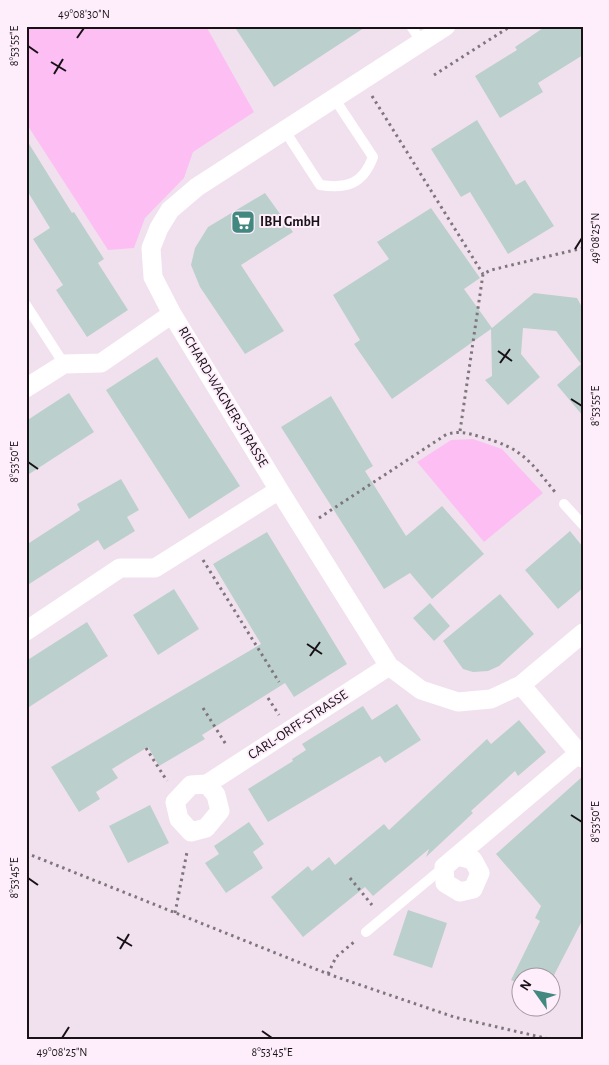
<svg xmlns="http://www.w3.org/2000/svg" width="609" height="1065" viewBox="0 0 609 1065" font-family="'Alegreya Sans',sans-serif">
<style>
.green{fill:#fdbff3}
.building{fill:#bbd0cd}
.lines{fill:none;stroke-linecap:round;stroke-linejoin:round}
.path{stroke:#7f757d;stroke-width:3;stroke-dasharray:2.5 4;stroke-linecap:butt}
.service{stroke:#fff;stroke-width:10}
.minor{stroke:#fff;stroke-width:19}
.ticks{fill:none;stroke:#181217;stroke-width:2}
.labels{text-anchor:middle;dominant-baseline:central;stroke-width:4;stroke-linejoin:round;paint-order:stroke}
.poi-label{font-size:14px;font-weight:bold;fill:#181217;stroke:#feeefb;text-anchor:start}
.street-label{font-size:14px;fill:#181217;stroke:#feeefb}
.neatline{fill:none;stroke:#181217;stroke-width:2}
.ticks-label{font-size:12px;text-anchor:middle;fill:#181217}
</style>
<rect width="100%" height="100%" fill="#f1e1ee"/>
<path class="green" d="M26,26H206L254,112L193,152L184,178L145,218L134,248L108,250L26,123Z
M473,439L502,449L543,493L484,542L417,462L451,440Z"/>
<path class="building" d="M234,26H367L274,87Z
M546,26H583V55L538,83L543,92L500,118L475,76L517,50L515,47Z
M477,120L516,185L525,180L554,226L508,254L470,192L461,197L431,149Z
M26,139L72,213L74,212L104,259L98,263L128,310L87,337L56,290L63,285L33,239L50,228L26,189Z
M265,193L293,232L241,265L284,331L245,354L200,287L191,265L195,248L208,227Z
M431,208L480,278L464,289L492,328L534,293L577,298L583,309V416L557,385L581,364L556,331L523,328L521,354L540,377L508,405L485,380L492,376L491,329L392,399L354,344L360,340L333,295L389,259L377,242Z
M157,357L240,486L189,519L106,390Z
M69,393L94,432L26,476V421Z
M331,396L373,466L365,471L406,536L442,506L484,554L432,599L410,573L384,589L281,427Z
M121,479L139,510L127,517L135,531L104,550L98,540L26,586V545L80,510L77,504Z
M570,531L583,547V588L558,609L525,570Z
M267,532L347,664L294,697L285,683L202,735L205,739L159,766L148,747L112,769L118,778L96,792L100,799L79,812L51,767L261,644L213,564Z
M174,589L199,629L158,655L133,615Z
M500,594L534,634L499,666L488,671L473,672L463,669L443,641Z
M430,603L450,626L434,641L413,618Z
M87,622L108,656L26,709V661Z
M397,704L421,740L385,763L380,756L268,822L248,789L293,761L292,759L306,750L302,744L363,706L372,720Z
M519,720L546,752L518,776L515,771L471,811L473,813L426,857L429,849L373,896L365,887L303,937L271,897L308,866L312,871L329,857L335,865L384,824L389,830L487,739L491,744Z
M583,776V919L552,979L522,978V985L511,980L540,921L535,918L541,906L496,854Z
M150,805L169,843L128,863L109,826Z
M249,822L264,844L253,852L263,868L226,893L205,863L219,854L214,846Z
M408,910L447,923L432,968L393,955Z"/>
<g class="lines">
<path class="path" d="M434,75L511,26
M372,96L483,274
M460,431L483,274L491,270L583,248
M319,518L447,434C460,431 468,433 481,437C522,448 529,460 555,492
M203,560L279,682
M268,698L279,715
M203,708L227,746
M146,748L167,781
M26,853L328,974L454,1017L549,1039
M350,878L372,905
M175,913L187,852
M328,974L336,957L354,942"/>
<path class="service" d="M411,26L421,41
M285,131L320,185C347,189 363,184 373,157L334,98
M26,305L64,364
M564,504L583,525
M366,932L444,867"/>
<path class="minor" d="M446,26L197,187L170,210L159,228L151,248L153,277L172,314L279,490L389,666L421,690L458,702L491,699L521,685L583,633
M26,388L64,364L101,363L172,314
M26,631L120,568H155L279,490
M521,685L583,758
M207,784L216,795L220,811L206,828L191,832L179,819L175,802L191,785L207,784L389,666
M458,856L473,860L480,873L473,889L460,892L445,883L444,867L579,753"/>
</g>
<path class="ticks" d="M77,38L84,28M28,46L38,53M51,62L66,71M54,74L63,59M575,249L582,238M498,351L512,361M500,363L510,349M571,399L582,406M28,462L38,469M307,644L322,654M310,656L320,642M571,815L582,822M28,878L38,885M117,937L132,946M120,949L129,934M262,1031L272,1038M62,1038L69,1027"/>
<defs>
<g id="supermarket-square" transform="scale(1.25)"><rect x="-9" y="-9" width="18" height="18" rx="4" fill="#428880" stroke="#feeefb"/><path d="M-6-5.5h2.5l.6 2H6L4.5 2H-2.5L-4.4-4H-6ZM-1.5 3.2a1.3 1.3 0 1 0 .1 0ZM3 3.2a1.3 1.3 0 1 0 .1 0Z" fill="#fff"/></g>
</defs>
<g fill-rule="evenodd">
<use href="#supermarket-square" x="243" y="222"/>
</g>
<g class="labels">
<g class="poi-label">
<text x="260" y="222">IBH GmbH</text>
</g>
<g class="street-label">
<text transform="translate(223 397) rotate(59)">RICHARD-WAGNER-STRASSE</text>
<text transform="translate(298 725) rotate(-33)">CARL-ORFF-STRASSE</text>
</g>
</g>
<rect width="609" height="1065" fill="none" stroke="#feeefb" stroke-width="55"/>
<g transform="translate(536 992) rotate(303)"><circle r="24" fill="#feeefb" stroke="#a296a0"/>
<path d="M0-4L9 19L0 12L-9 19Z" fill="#428880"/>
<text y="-8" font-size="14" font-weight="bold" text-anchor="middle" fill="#181217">N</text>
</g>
<rect x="28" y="28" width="554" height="1010" class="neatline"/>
<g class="ticks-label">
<text x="84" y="18">49°08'30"N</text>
<text transform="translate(14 46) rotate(-90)" y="4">8°53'55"E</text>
<text transform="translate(595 238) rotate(-90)" y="4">49°08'25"N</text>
<text transform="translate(595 406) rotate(-90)" y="4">8°53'55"E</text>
<text transform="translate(14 462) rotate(-90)" y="4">8°53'50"E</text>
<text transform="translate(595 822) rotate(-90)" y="4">8°53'50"E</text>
<text transform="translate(14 878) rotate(-90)" y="4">8°53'45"E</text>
<text x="62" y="1056">49°08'25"N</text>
<text x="272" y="1056">8°53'45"E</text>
</g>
</svg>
